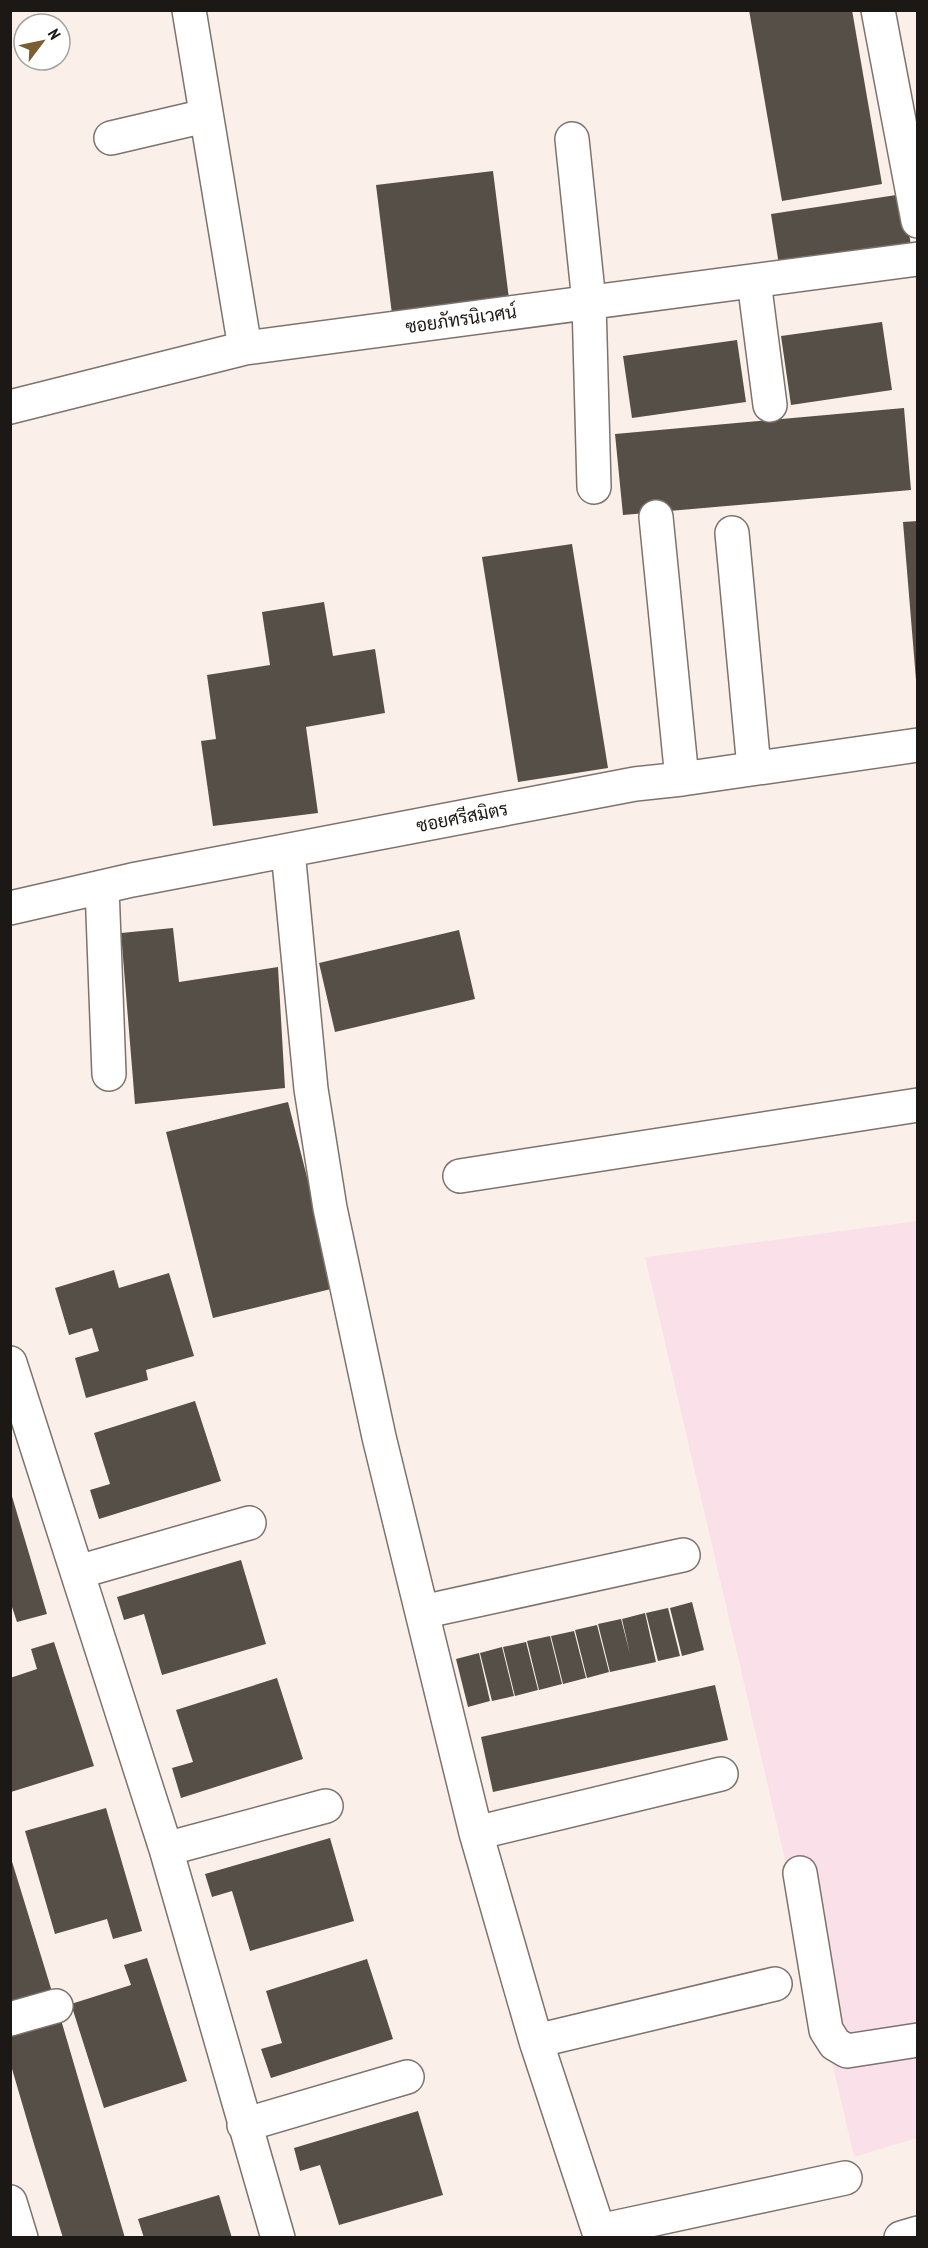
<svg xmlns="http://www.w3.org/2000/svg" width="928" height="2248" viewBox="0 0 928 2248" font-family="'PT Sans Narrow',Sarabun,sans-serif">
<style>
.industrial{fill:#fae1e9}
.building{fill:#554f47}
.lines{fill:none;stroke-linecap:round;stroke-linejoin:round}
.minor-casing{stroke:#7d736e;stroke-width:36}
.minor{stroke:#fff;stroke-width:33}
.labels{text-anchor:middle;dominant-baseline:central;stroke-width:6;stroke-linejoin:round;paint-order:stroke}
.street-label{font-size:18px;fill:#1b1815;stroke:#fff}
</style>
<rect width="100%" height="100%" fill="#fbf0e9"/>
<path class="industrial" d="M917,1221V2138L854,2157L645,1257Z"/>
<path class="building" d="M749,10H852L882,184L782,201Z
M493,171L509,299L392,314L376,185Z
M903,194L913,259L781,278L771,214Z
M882,322L892,390L791,405L781,336Z
M737,340L746,402L632,418L623,356Z
M904,408L911,490L623,515L615,434Z
M918,521V680H916L903,522Z
M572,544L608,768L518,782L482,557Z
M324,602L333,656L375,649L385,713L306,727L318,813L213,826L201,741L216,739L207,675L270,665L262,612Z
M173,928L179,982L278,967L285,1088L135,1104L121,933Z
M459,930L475,999L335,1032L319,963Z
M288,1102L335,1288L213,1318L166,1132Z
M114,1270L119,1288L169,1273L194,1356L146,1370L148,1380L86,1398L75,1358L99,1351L92,1328L69,1335L55,1288Z
M195,1401L221,1481L99,1519L90,1490L110,1484L94,1433Z
M11,1493L47,1614L17,1622L10,1601Z
M241,1560L266,1644L162,1675L144,1614L124,1620L117,1597Z
M692,1602L704,1650L682,1656L670,1608Z
M668,1608L680,1656L658,1661L646,1613Z
M645,1613L656,1662L610,1672L598,1624L621,1619L630,1654L622,1619Z
M597,1625L609,1672L587,1678L575,1630Z
M574,1631L586,1678L563,1684L551,1636Z
M550,1636L562,1684L539,1690L527,1641Z
M54,1642L94,1766L11,1792L10,1678L37,1669L31,1649Z
M526,1642L538,1690L515,1696L503,1647Z
M502,1647L514,1696L492,1701L480,1653Z
M479,1653L490,1701L468,1707L456,1659Z
M277,1678L303,1759L181,1798L172,1768L193,1762L176,1710Z
M715,1685L728,1740L493,1792L481,1737Z
M106,1808L142,1931L113,1939L107,1919L55,1934L25,1831Z
M330,1838L354,1921L250,1951L232,1891L212,1897L205,1874Z
M10,1855L53,1995L10,2007Z
M147,1958L187,2081L104,2108L71,2004L131,1985L124,1965Z
M367,1959L393,2039L271,2078L261,2049L282,2043L266,1991Z
M59,2013L125,2238H63L34,2144L10,2062V2027Z
M418,2111L443,2195L339,2225L320,2165L300,2171L294,2148Z
M219,2195L232,2238H144L138,2219Z"/>
<g class="lines">
<g class="minor-casing">
<path id="minor" d="M189,10L245,348
M878,10L918,221
M111,138L205,116
M572,139L589,302L594,487
M754,281L770,405
M10,407L245,348L918,259
M656,517L682,779
M732,533L754,768
M288,851L311,1089L330,1208L379,1437L476,1833L536,2041L601,2238
M102,887L109,1074
M10,908L132,880L635,784L682,779L918,745
M460,1176L918,1105
M10,1363L166,1849L278,2238
M78,1572L249,1523
M422,1612L683,1555
M476,1833L721,1774
M166,1849L326,1806
M800,1873L826,2030L835,2044L847,2051L918,2040
M10,2019L56,2006
M536,2041L775,1984
M244,2125L407,2077
M10,2202L21,2238
M599,2231L845,2178
M901,2238L918,2233"/>
</g>
<use href="#minor" class="minor"/>
</g>
<g class="labels">
<g class="street-label">
<text transform="translate(461 319) rotate(-8)">ซอยภัทรนิเวศน์</text>
<text transform="translate(462 817) rotate(-11)">ซอยศรีสมิตร</text>
</g>
</g>
<rect width="928" height="2248" fill="none" stroke="#1b1815" stroke-width="24"/>
<g transform="translate(42 42) rotate(58)"><circle r="28" fill="#ffffff" stroke="#a4a3a1" stroke-width="1.5"/>
<path d="M0-4.5L10 22L0 15L-10 22Z" fill="#7b5d31"/>
<text y="-9" font-size="16" font-weight="bold" text-anchor="middle" fill="#1b1815">N</text>
</g>
</svg>
